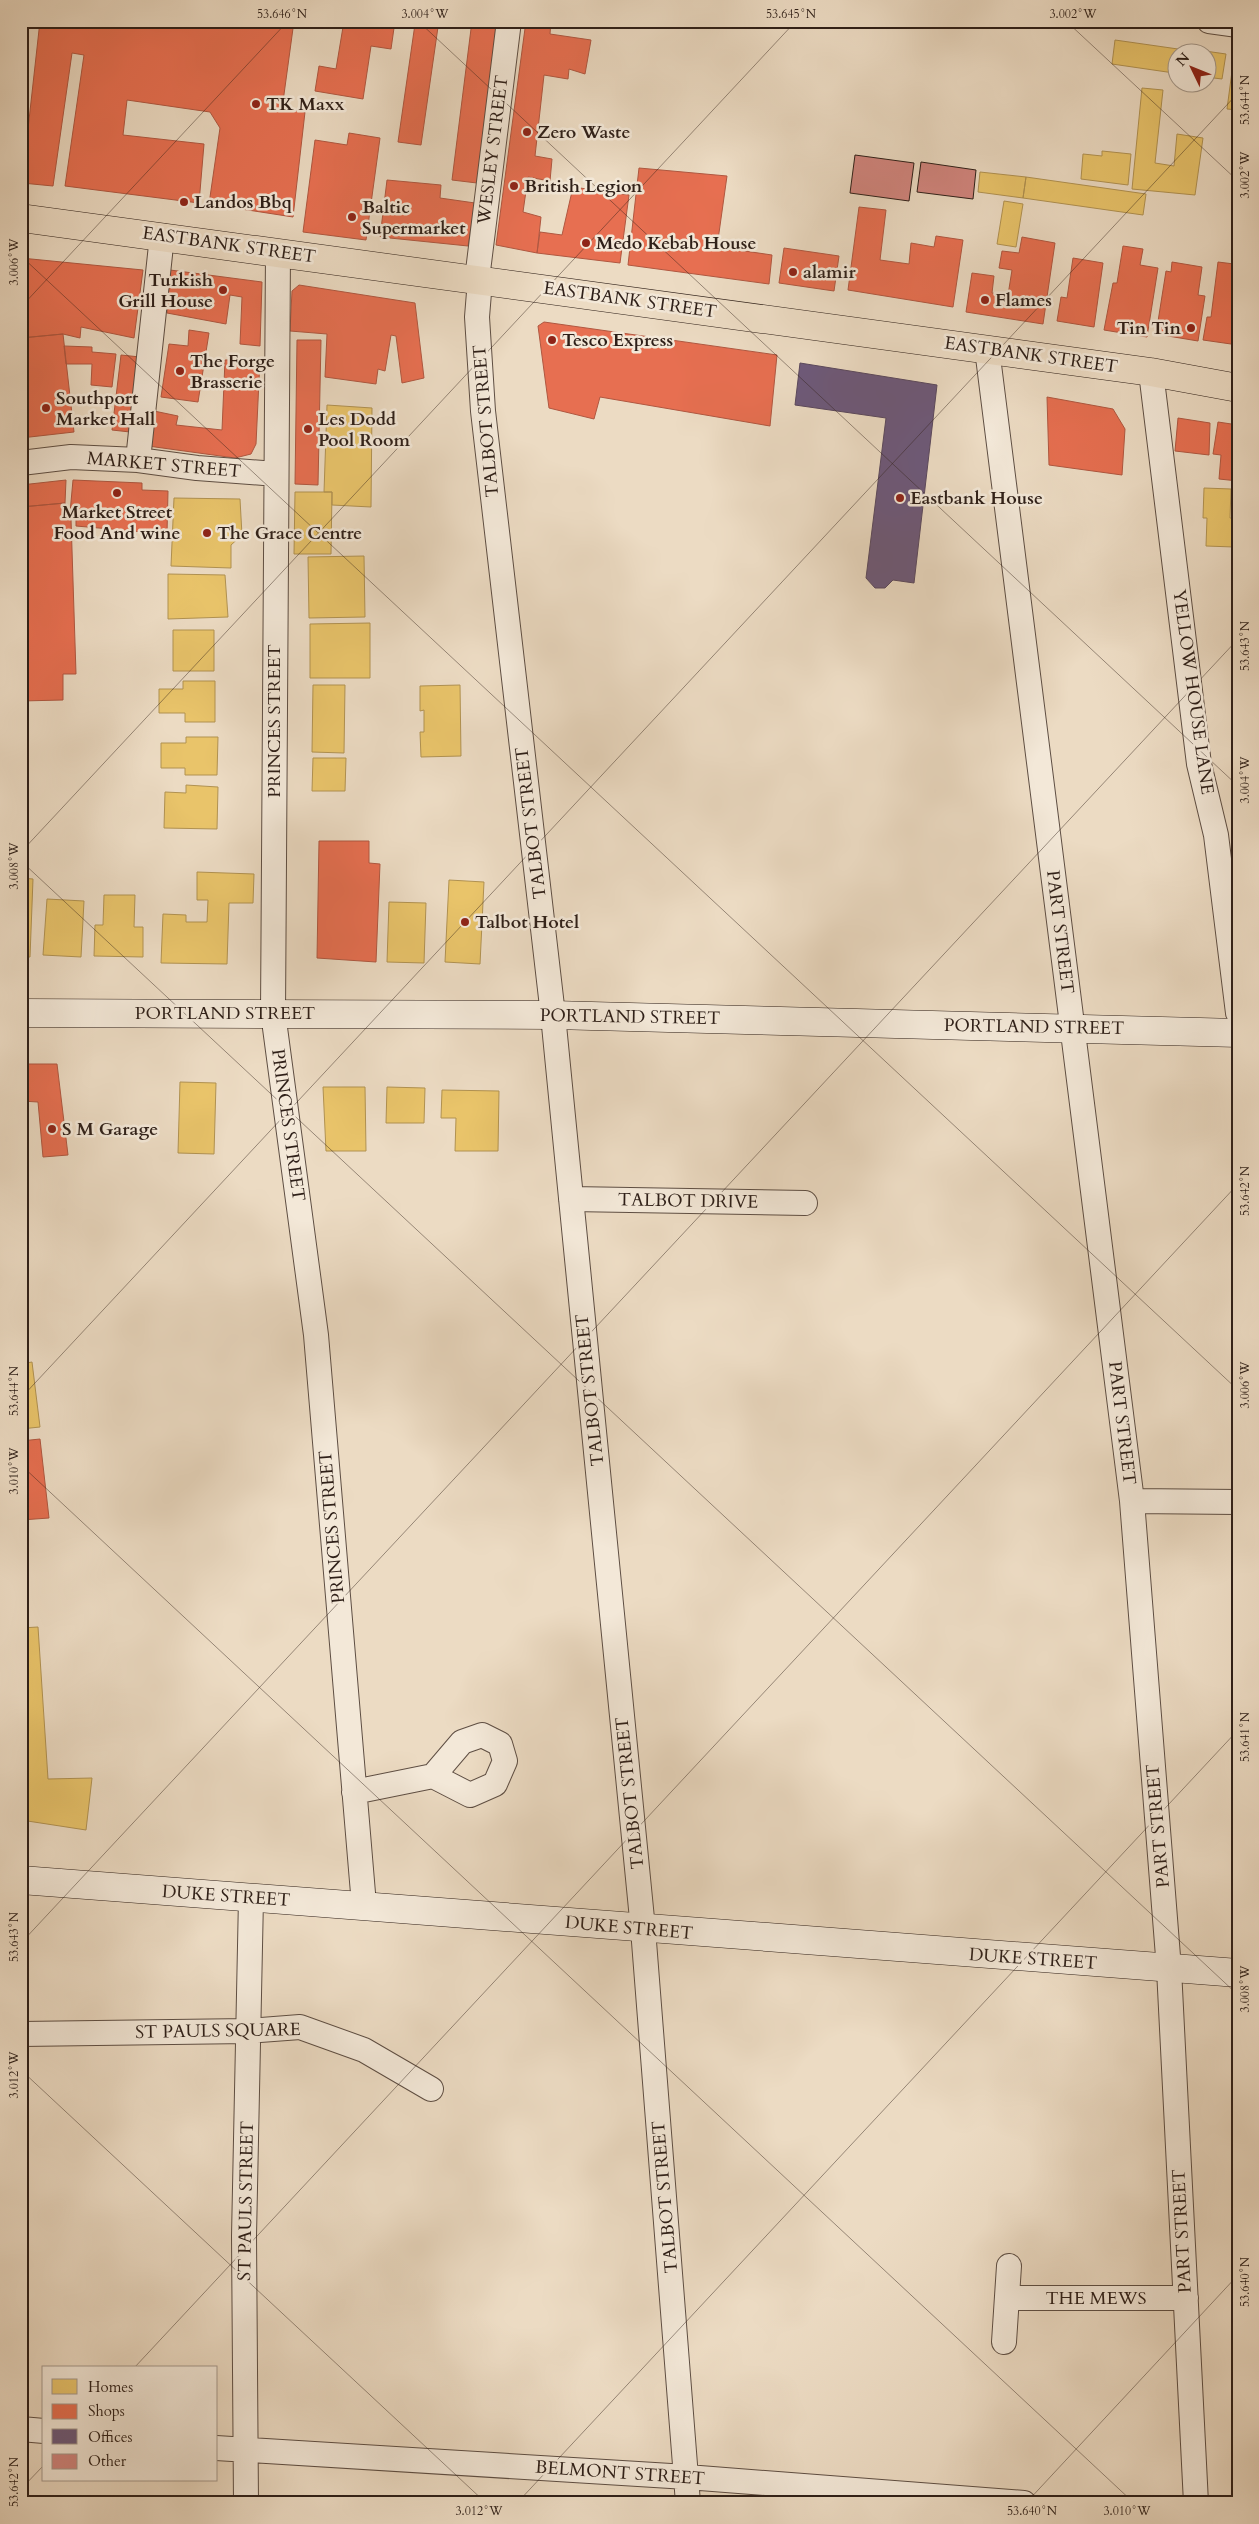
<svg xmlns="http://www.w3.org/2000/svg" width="1259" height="2524" viewBox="0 0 1259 2524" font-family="Cardo,serif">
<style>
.homes{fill:#e9c46a;stroke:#b19251}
.shops{fill:#e76f51;stroke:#b05740}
.offices{fill:#6d597a;stroke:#5a485d}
.building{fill:#d1857e;stroke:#2e1f18}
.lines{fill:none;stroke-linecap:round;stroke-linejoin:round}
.street-casing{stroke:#5e4e43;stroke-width:26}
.secondary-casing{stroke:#2e1f18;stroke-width:29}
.highway-casing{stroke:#2e1f18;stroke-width:29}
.street{stroke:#f3e8d8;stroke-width:24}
.secondary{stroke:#f3e8d8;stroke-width:28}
.highway{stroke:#ecdbc3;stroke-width:28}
.ticks{fill:none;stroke:#2e1f18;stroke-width:1;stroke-opacity:0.45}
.poi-dot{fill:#8f2418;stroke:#f3e8d8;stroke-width:2}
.labels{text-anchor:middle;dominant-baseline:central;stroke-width:5;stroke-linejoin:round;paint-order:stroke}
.poi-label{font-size:18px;font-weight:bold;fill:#2e1f18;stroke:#f3e8d8;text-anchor:start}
.street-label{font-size:18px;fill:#2e1f18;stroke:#f3e8d8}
.neatline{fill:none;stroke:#2e1f18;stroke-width:2}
.ticks-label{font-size:12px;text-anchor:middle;fill:#2e1f18}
</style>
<rect width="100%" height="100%" fill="#ecdbc3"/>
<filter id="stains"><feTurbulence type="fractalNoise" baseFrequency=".004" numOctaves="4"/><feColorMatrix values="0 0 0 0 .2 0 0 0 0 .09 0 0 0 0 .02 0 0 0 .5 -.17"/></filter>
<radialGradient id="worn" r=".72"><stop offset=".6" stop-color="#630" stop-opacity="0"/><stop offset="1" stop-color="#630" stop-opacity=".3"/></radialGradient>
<path class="homes" d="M1115,40L1178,49L1174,73L1112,64Z
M1191,49L1226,54L1222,79L1206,77V52H1191Z
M1234,56H1238V110L1227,109Z
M1142,88L1163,90L1155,163L1174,166L1177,134L1203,138L1195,195L1132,189Z
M1102,151L1131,154L1128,185L1081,179L1083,154L1102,156Z
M980,172L1026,177L1023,198L978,192Z
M1026,177L1146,194L1143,215L1023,198Z
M1004,201L1023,204L1016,247L997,244Z
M327,405L372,408L371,507L332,505V492H324Z
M1204,488L1231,489L1230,518H1235L1234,547L1206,546L1207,518H1203Z
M295,492H332L331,554H294Z
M174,498L240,499L242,535L231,545V568L171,566Z
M364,556L365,617L309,618L308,557Z
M168,574L225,575L228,617L168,619Z
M370,623V678H310V624Z
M173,630H214V671H173Z
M183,681H215V722H185V713H159V689H183Z
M313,685H345L344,753L312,752Z
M460,685L461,756L421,757L420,732H424V710L420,711V686Z
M186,737H218L217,775H185V768H161V743H186Z
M313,758H346L345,791H312Z
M186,785L218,787L217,829L164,828L165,792L186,793Z
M197,872L254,874L253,903H229L227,964L161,963L163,914L186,915V922H207L208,900H197Z
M21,878L33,879L30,957H21Z
M449,880L484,882L480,964L445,962Z
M104,895H135L134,927H143V957L94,956L95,925H103Z
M47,899L84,901L81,957L43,955Z
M389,902L426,903L424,963L387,962Z
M180,1082L216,1083L214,1154L178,1153Z
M323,1087H365L366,1151H326Z
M387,1087L425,1088L424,1123H386Z
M442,1090L499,1091L498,1151H455L456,1118H441Z
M32,1362L40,1427L21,1429V1364Z
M38,1627L48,1779L92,1778L86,1830L21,1820V1628Z"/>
<path class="shops" d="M40,21H294L282,109L305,112L293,217L209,204L220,128L210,112L127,100L123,135L204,144L199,203L65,186L84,55L72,53L53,186L22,183Z
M344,21H395L391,49L371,46L363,99L315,91L319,66L336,69Z
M472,21H497L477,183L452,180Z
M526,21H551L550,34L591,40L585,74L569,69L568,79L544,75L535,156L552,159L550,181L528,177L523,212L541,217L537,253L496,245Z
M415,24L438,27L421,145L398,142Z
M349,133L380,138L366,240L303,232L315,140L347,145Z
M639,168L727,176L717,247L772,255L769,284L628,265Z
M387,180L441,185L440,198L475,203L468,246L380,237Z
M573,187L629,195L620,263L537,253L540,232L562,235Z
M859,207L886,210L880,260L909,264L911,243L934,247L936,236L963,240L953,307L848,290Z
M1022,237L1055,243L1043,324L966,312L972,273L994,276L992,293L1008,295L1012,270L999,268L1002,251L1019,253Z
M1123,246L1143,249L1140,265L1158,268L1147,337L1104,330L1113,283H1117Z
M784,248L839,256L834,291L779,283Z
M1235,250L1238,251V345L1203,340L1207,317H1211L1218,262L1234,264Z
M21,258L143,270L134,338L81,327L80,338L63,334L21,338Z
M1073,258L1103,263L1094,327L1057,321L1061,297L1067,298Z
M1172,262L1202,267L1198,295L1205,296L1198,341L1156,334L1166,271L1171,272Z
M170,270L262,282L260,346L240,344L242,297L230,295L226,324L167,313Z
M299,285L415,303L424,378L402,383L396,336L391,335L385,371L378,369L376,384L325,377L327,334L290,331L292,291Z
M544,322L777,355L770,426L600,397L594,419L549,408L538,326Z
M189,330L209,333L198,402L161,397L169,344L188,346Z
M63,334L74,432L21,438V338Z
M297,340H321L318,485L295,484Z
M64,346L92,347V352L116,354L112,387L91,385L92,364H66Z
M121,355L140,357L130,432L112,430Z
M260,359L256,444L251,454L235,458L148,446L154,411L178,416L176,425L222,430L225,360Z
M1047,397L1113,409L1125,429L1122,475L1049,465Z
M1178,418L1210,423L1209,455L1175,451Z
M1218,422L1238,425V481L1219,479L1221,455L1213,454Z
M66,480L65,503L21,507V485Z
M73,480L142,483V490L168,491L167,534L76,526V514L70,513Z
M65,503L71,519L76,674H63V700L21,701V507Z
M319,841H369V863L380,864L376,962L317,958Z
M21,1064H57L68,1155L43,1157L38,1102L21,1101Z
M40,1439L49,1518L21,1520L26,1611H21V1441Z"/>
<path class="offices" d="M800,363L937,385L914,583L893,580L885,588H875L866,578L886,418L795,405Z"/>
<path class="building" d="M855,155L914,163L909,201L850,193Z
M921,162L976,170L973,199L917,192Z"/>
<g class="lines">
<g class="street-casing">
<path id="street" d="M1209,21L1238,25
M278,252L273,1013L316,1335L364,1905
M477,279L509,21
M480,280L477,317L483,411L553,1015L643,1929L688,2503
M987,349L1132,1501L1169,1969L1196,2503
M1151,372L1199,764L1216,835L1238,1013
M138,460L162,236
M21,463L71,457L138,460L197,468L276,474
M571,1199L805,1203
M1132,1501L1238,1502
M354,1792L433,1776L462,1742L482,1735L500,1744L505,1761L495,1784L470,1795L433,1776
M21,2034L248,2031L300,2027L364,2050L431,2089
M1007,2298H1186
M1004,2342L1009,2266
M21,2429L44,2431
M216,2448L687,2477L1024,2503
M246,2503L244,2236L251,1898"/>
</g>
<g class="secondary-casing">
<path id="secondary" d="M21,1013L553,1015L1238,1033
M21,1880L1238,1973"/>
</g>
<g class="highway-casing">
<path id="highway" d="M21,218L1151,372L1238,388"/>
</g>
<use href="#street" class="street"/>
<use href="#secondary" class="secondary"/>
<use href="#highway" class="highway"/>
</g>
<path class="ticks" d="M418,21L1238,786M1066,21L1238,181M21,256L1238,1390M21,307L288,21M21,852L796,21M21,861L1238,1995M21,1398L1238,93M21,1465L1134,2503M21,1943L1238,639M21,2070L486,2503M134,2368L1238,1184M21,2489L44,2465M517,2503L1238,1730M1026,2503L1238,2275"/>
<g class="poi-dot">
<circle cx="256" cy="104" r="5"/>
<circle cx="527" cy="132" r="5"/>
<circle cx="514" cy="186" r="5"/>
<circle cx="184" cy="202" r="5"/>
<circle cx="352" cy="217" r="5"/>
<circle cx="586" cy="243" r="5"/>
<circle cx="793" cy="272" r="5"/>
<circle cx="223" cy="290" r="5"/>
<circle cx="985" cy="300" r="5"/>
<circle cx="1191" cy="328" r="5"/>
<circle cx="552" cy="340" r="5"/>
<circle cx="180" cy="371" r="5"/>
<circle cx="46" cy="408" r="5"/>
<circle cx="308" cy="429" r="5"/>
<circle cx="117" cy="493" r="5"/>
<circle cx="900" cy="498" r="5"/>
<circle cx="207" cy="533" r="5"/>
<circle cx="465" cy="922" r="5"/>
<circle cx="52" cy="1129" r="5"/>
</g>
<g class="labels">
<g class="poi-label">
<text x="266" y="104">TK Maxx</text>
<text x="537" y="132">Zero Waste</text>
<text x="524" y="186">British Legion</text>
<text x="194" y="202">Landos Bbq</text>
<text x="362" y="207">Baltic<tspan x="362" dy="21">Supermarket</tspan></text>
<text x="596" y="243">Medo Kebab House</text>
<text x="803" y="272">alamir</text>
<text x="213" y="280" text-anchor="end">Turkish<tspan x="213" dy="21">Grill House</tspan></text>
<text x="995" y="300">Flames</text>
<text x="1181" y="328" text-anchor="end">Tin Tin</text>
<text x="562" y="340">Tesco Express</text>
<text x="190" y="361">The Forge<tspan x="190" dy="21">Brasserie</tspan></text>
<text x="56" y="398">Southport<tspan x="56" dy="21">Market Hall</tspan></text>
<text x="318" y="419">Les Dodd<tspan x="318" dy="21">Pool Room</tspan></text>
<text x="910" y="498">Eastbank House</text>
<text x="117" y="512" text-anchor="middle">Market Street<tspan x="117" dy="21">Food And wine</tspan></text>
<text x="217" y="533">The Grace Centre</text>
<text x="475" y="922">Talbot Hotel</text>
<text x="62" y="1129">S M Garage</text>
</g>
<g class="street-label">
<text transform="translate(493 150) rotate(-83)">WESLEY STREET</text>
<text transform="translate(229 245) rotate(8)">EASTBANK STREET</text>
<text transform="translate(630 300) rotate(8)">EASTBANK STREET</text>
<text transform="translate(1031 355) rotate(8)">EASTBANK STREET</text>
<text transform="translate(486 421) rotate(-95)">TALBOT STREET</text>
<text transform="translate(164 465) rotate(5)">MARKET STREET</text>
<text transform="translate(1193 692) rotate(82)">YELLOW HOUSE LANE</text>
<text transform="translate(274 721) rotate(-90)">PRINCES STREET</text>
<text transform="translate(531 823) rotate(-97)">TALBOT STREET</text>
<text transform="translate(1060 932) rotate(83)">PART STREET</text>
<text x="225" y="1013">PORTLAND STREET</text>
<text transform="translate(630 1017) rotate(1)">PORTLAND STREET</text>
<text transform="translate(1034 1027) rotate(1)">PORTLAND STREET</text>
<text transform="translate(288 1125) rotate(82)">PRINCES STREET</text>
<text transform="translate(688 1201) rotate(1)">TALBOT DRIVE</text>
<text transform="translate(590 1390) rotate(-96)">TALBOT STREET</text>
<text transform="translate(1122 1423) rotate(83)">PART STREET</text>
<text transform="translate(332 1527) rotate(-95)">PRINCES STREET</text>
<text transform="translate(630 1793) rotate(-96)">TALBOT STREET</text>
<text transform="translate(1158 1826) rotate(-95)">PART STREET</text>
<text transform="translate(226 1896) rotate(4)">DUKE STREET</text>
<text transform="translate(629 1928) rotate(5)">DUKE STREET</text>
<text transform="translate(1033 1959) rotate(4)">DUKE STREET</text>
<text transform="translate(218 2031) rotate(-1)">ST PAULS SQUARE</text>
<text transform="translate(665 2197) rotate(-95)">TALBOT STREET</text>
<text transform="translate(246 2201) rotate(-89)">ST PAULS STREET</text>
<text transform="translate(1182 2231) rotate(-93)">PART STREET</text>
<text x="1096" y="2298">THE MEWS</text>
<text transform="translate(620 2473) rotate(4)">BELMONT STREET</text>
</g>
</g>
<rect width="1259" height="2524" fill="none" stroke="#ecdbc3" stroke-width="55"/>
<rect x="42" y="2366" width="175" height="115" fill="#f3e8d8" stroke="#a4988b"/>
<rect x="52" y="2379" width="25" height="15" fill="#e9c46a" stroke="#a4988b"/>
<text x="88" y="2392" font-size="15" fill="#2e1f18">Homes</text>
<rect x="52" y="2404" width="25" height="15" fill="#e76f51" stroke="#a4988b"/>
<text x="88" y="2416" font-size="15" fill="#2e1f18">Shops</text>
<rect x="52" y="2429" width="25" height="15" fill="#6d597a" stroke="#a4988b"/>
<text x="88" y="2442" font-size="15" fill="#2e1f18">Offices</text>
<rect x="52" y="2454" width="25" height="15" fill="#d1857e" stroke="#a4988b"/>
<text x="88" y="2466" font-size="15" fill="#2e1f18">Other</text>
<g transform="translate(1192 68) rotate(313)"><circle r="24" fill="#f3e8d8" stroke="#a4988b"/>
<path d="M0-4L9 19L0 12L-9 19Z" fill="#8f2418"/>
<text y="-8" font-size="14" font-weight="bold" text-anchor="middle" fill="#2e1f18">N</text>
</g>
<rect x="28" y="28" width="1204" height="2468" class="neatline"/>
<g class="ticks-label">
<text x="282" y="18">53.646°N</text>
<text x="425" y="18">3.004°W</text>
<text x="791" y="18">53.645°N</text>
<text x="1073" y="18">3.002°W</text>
<text transform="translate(1245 100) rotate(-90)" y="4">53.644°N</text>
<text transform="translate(1245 175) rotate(-90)" y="4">3.002°W</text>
<text transform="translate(14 262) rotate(-90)" y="4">3.006°W</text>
<text transform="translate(1245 646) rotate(-90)" y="4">53.643°N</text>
<text transform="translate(1245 780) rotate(-90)" y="4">3.004°W</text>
<text transform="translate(14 866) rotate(-90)" y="4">3.008°W</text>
<text transform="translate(1245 1191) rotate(-90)" y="4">53.642°N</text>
<text transform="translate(1245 1385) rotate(-90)" y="4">3.006°W</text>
<text transform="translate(14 1391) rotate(-90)" y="4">53.644°N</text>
<text transform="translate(14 1471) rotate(-90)" y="4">3.010°W</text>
<text transform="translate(1245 1737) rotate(-90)" y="4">53.641°N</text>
<text transform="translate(14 1937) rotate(-90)" y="4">53.643°N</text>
<text transform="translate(1245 1989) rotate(-90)" y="4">3.008°W</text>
<text transform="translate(14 2075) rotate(-90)" y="4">3.012°W</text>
<text transform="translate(1245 2282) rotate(-90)" y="4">53.640°N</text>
<text transform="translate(14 2482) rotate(-90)" y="4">53.642°N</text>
<text x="479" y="2515">3.012°W</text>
<text x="1032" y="2515">53.640°N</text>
<text x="1127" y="2515">3.010°W</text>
</g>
<rect width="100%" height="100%" filter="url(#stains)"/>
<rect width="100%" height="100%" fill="url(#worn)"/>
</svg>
